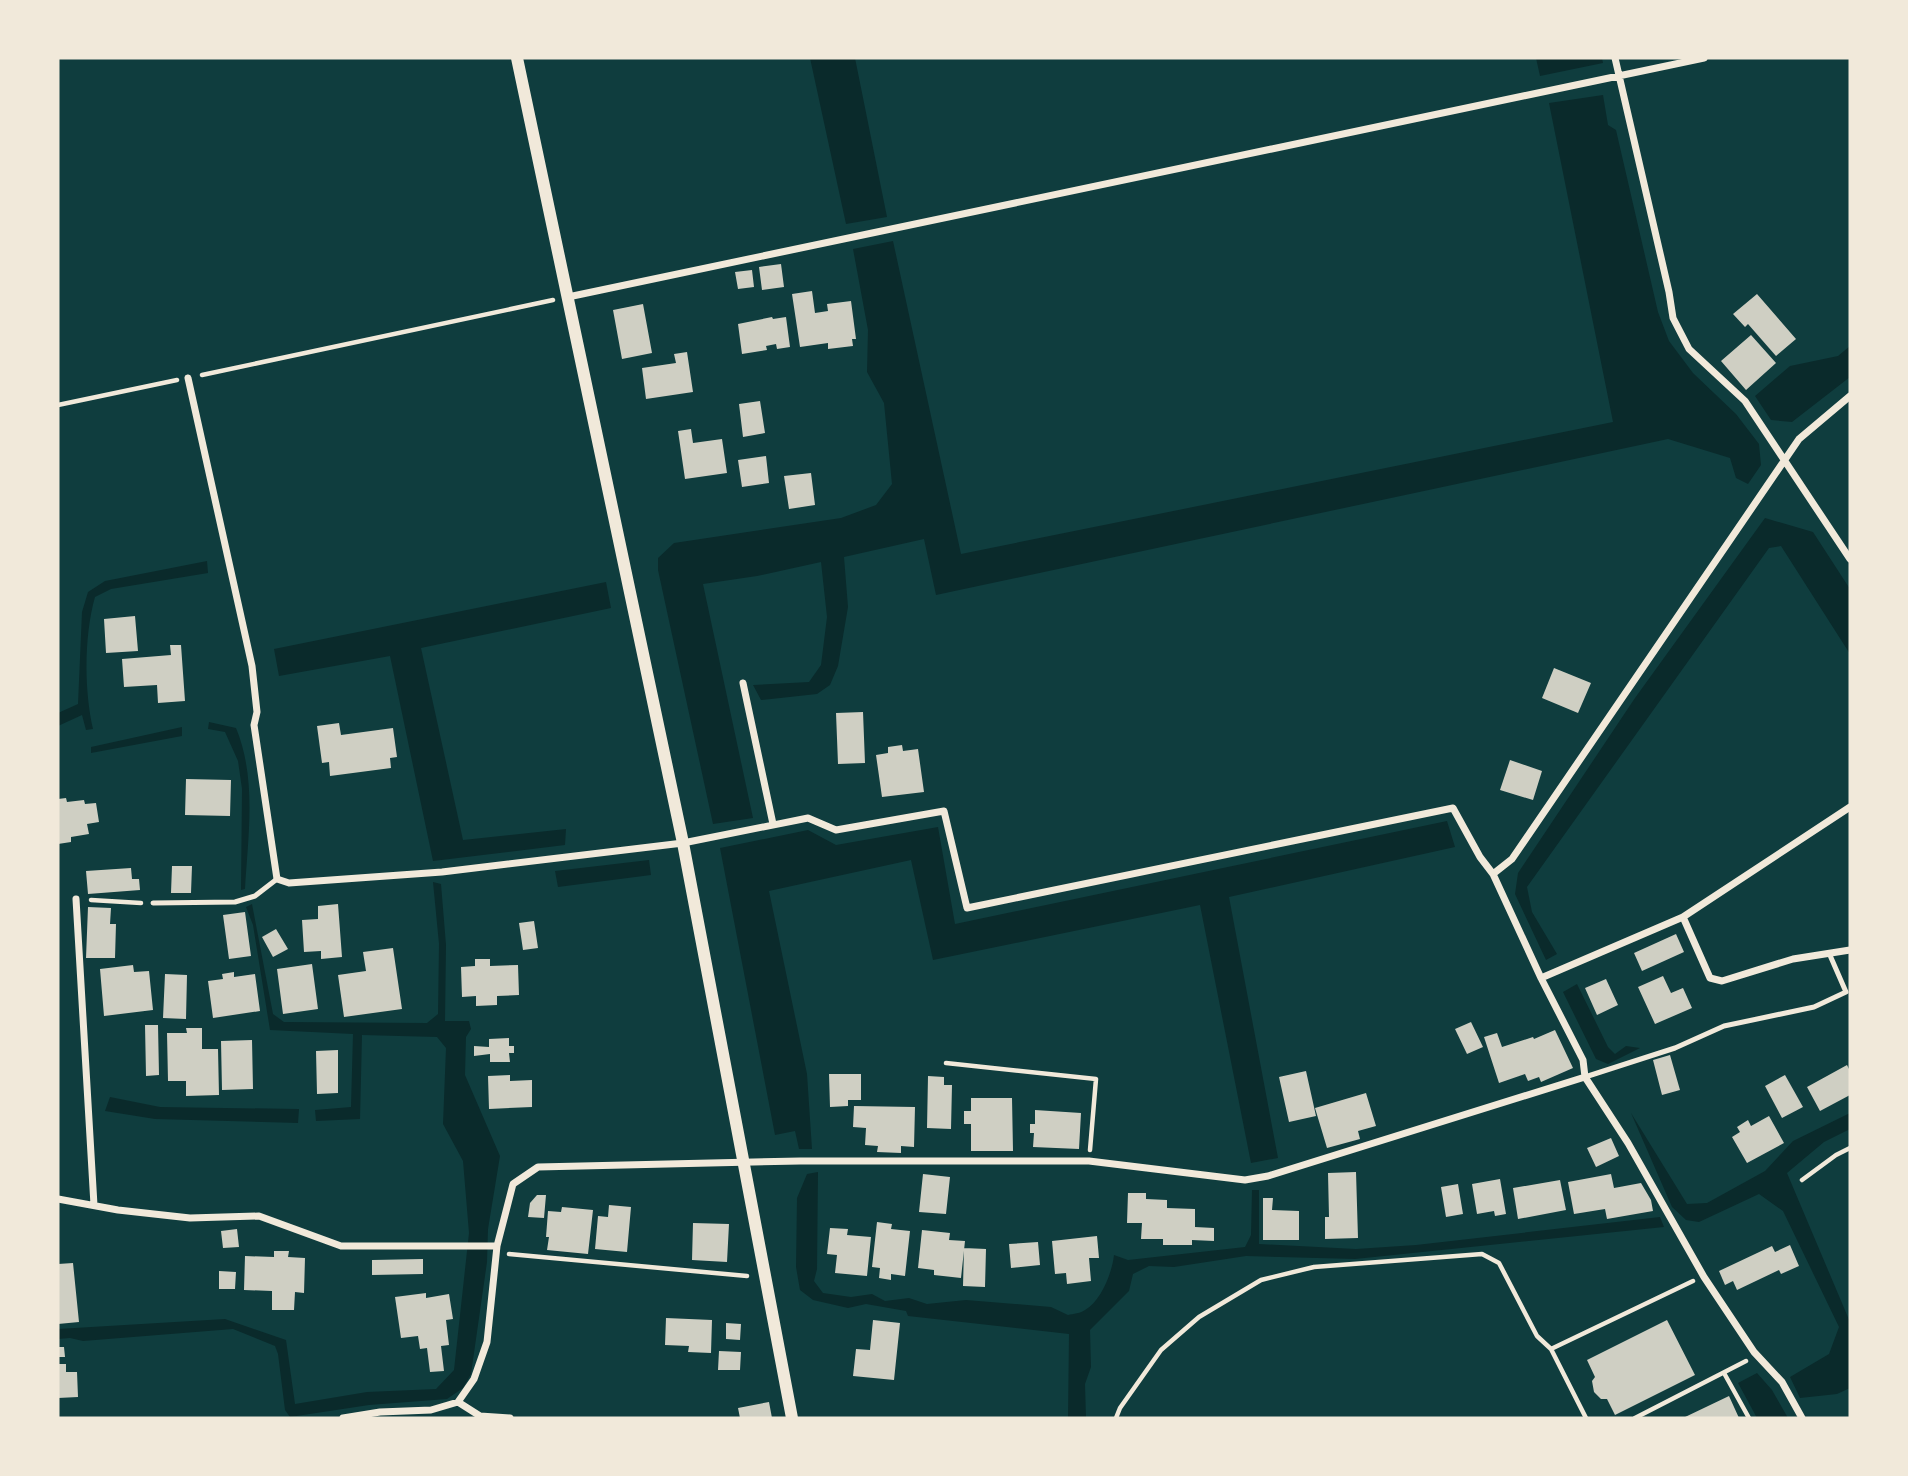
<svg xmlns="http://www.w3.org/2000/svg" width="1908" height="1476" viewBox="0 0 1908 1476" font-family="'PT Serif',serif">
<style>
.water{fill:#0a2a2b}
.building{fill:#cfcfc3}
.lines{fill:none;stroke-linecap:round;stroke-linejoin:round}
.path{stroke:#f1e9da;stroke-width:4.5}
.service{stroke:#f1e9da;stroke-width:5}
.minor{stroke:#f1e9da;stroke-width:7}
.tertiary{stroke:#f1e9da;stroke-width:12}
</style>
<rect width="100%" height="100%" fill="#0f3d3e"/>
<path class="water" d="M810,58H855L887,217L846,224Z
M1536,58H1602L1603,63L1540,76Z
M1603,95L1608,125L1616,130L1658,312L1669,341L1693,373L1736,414L1759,444L1761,465L1748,484L1736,478L1730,458L1668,439L936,595L924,539L844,557L848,607L838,666L830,685L817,694L761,700L753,685L809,682L821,665L827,617L821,562L757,576L703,584L753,818L713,824L658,570V558L674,543L841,518L876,505L892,484L884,403L867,372L868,330L853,249L893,241L961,554L1613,422L1549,103Z
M1850,346V377L1792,422L1771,420L1755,396L1790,366L1838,356Z
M1765,518L1813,532L1850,589V654L1781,546L1769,548L1527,887L1532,912L1557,954L1546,960L1515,894L1518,873L1635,698Z
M207,561L208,573L111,589L95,597C84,636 84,690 93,729L86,730L82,715L58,726V713L78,704L82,612L88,592L105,581Z
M606,582L611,608L421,648L463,840L566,829L565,845L433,861L390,656L279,676L274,649Z
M209,722L236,728C257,779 248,836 245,889L241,890L242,789L238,761L225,732L208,729Z
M182,727V736L91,753V747Z
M1447,821L1455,847L1229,897L1278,1158L1251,1163L1200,905L933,960L911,860L769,891L807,1074L812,1149H799L795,1131L775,1135L720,848L808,830L836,845L938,827L955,924Z
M649,860L651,875L558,887L555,871Z
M433,882L441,884L446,945L445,1021H469L471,1029L466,1037L465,1075L500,1156L488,1229L487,1262L471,1374L463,1388L447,1399L369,1405L290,1417L285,1410L278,1354L275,1346L233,1329L83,1341L70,1338L58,1339V1329L225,1319L286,1340L295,1404L367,1392L436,1389L454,1370L469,1233L463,1161L443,1124L446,1048L437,1037L362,1035L360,1119L316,1121L315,1110L351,1107L353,1034L270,1030L253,925L246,907L252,904L273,1014L284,1022L427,1023L438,1014L439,944Z
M1577,984L1608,1047L1615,1054L1626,1046L1640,1048L1608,1064L1596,1059L1563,992Z
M110,1097L160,1107L299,1109L298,1123L155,1119L105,1111Z
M1631,1113L1687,1204L1707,1203L1765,1171L1793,1141L1850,1113V1129L1824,1142L1787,1173L1850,1322V1388L1837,1394L1800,1398L1790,1377L1829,1354L1839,1327L1783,1211L1759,1194L1699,1222L1686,1220L1672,1207Z
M818,1172L817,1269L814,1281L823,1293L851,1297L872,1294L885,1301L909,1298L927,1304L966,1300L1051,1307L1068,1315C1073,1314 1081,1313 1085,1310C1101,1301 1112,1273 1114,1255L1128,1260L1245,1247L1251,1235L1252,1190H1259V1244L1356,1249L1416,1245L1660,1217L1664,1227L1355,1259L1246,1256L1174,1267L1149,1266L1133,1274L1129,1291L1090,1330L1091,1367L1085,1384L1086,1418H1068L1069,1334L908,1316L906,1311L866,1304L848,1308L813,1300L800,1290L796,1267L797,1198L807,1174Z
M1757,1373L1772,1390L1788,1418H1757L1738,1383Z"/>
<path class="building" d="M781,264L784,287L762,290L759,267Z
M752,270L754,287L738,289L735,272Z
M812,291L815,313L828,311L827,304L851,301L856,339H852L853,346L828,349V343L800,347L792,294Z
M1757,294L1796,339L1776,356L1748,324L1745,327L1733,314Z
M643,304L652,353L622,359L613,310Z
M772,317L773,319L786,317L790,347L777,349L776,344L766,346L767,350L742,354L738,324Z
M1751,335L1776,363L1746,390L1721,361Z
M687,352L693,392L646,399L642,368L676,363L674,354Z
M760,401L765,433L743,437L739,404Z
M691,429L693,443L722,439L727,473L685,479L678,431Z
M766,456L769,483L742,487L738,460Z
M811,473L815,505L789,509L784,476Z
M135,616L138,651L106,653L104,619Z
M170,645H181L185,701L158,703L157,685L124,687L122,659L171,655Z
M1554,668L1591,683L1578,713L1542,698Z
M863,712L865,763L838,764L836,713Z
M339,723L341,735L393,728L397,757L390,758L391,768L330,776L329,762L322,763L317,726Z
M902,745L903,751L918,749L924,792L882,797L876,755L888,753V747Z
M1510,760L1542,771L1533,800L1500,790Z
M186,779L231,780L230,816L185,815Z
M66,798L67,802L84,800L85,804L96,803L99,822L87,824L89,834L71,837V842L58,844V799Z
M172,866H192L191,893H171Z
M131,868L132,879H139L140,890L88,894L86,871Z
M338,904L342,957L321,959V951L304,952L302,920L318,919V906Z
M88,907L111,908L110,924H116L115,958H86Z
M245,912L251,956L229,959L223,915Z
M534,921L538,948L523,950L519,923Z
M276,929L288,949L273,957L262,937Z
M1676,934L1684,952L1642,971L1634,953Z
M393,948L402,1009L344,1017L338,975L366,971L363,952Z
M475,959H490V966L518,965L519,995L497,996V1005L476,1006V996L462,997L461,967L475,966Z
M312,964L318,1009L283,1014L277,969Z
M133,965L134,972L149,971L153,1010L104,1016L100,969Z
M234,972V977L255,974L260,1011L213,1018L208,981L223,979L222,974Z
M165,974L187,975L186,1019L163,1018Z
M1663,976L1671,993L1683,988L1692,1008L1655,1024L1638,987Z
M1606,979L1618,1005L1597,1015L1585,988Z
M1471,1022L1483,1047L1467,1054L1455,1029Z
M145,1025H158L159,1075L146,1076Z
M186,1028H202V1049H218L219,1095L186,1096V1081H168L167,1033H187Z
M1555,1030L1573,1068L1541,1082L1539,1077L1528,1081L1525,1074L1499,1083L1484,1037L1497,1033L1502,1047L1533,1037L1534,1039Z
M509,1038V1046H514V1053H509L510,1062H490V1054L474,1056V1046L489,1047V1039Z
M252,1040L253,1089L222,1090L221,1041Z
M338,1050V1093L317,1094L316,1051Z
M1670,1055L1680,1090L1662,1095L1653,1060Z
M1847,1065L1850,1071V1095L1820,1111L1807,1087Z
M1306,1071L1316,1116L1289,1122L1279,1077Z
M829,1074H861V1100H848V1106L830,1107Z
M510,1075V1081L532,1080V1107L489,1109L488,1076Z
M1785,1075L1803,1107L1782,1118L1765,1086Z
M928,1076L944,1077V1085H952L951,1129L927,1128Z
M1366,1093L1376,1126L1358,1131L1360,1139L1327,1148L1315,1108Z
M971,1098H1012L1013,1151H971V1124H964V1111H971Z
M854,1106L915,1107L914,1147L901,1146V1153L877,1152L878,1146L865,1145L866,1128L853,1127Z
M1035,1110L1081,1113L1079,1149L1033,1147L1034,1133H1030V1124H1035Z
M1769,1116L1784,1143L1747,1163L1732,1137L1740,1132L1737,1127L1748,1120L1751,1126Z
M1611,1138L1619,1156L1596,1167L1587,1148Z
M1356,1172L1358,1238L1325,1239V1217H1329L1328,1173Z
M923,1174L950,1177L946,1214L919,1212Z
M1611,1174L1614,1188L1641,1183L1651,1200L1653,1211L1607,1219L1605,1209L1574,1214L1568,1182Z
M1500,1179L1506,1214L1495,1216L1494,1211L1477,1214L1472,1184Z
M1560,1180L1566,1210L1518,1219L1513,1188Z
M1458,1184L1463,1214L1446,1217L1441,1187Z
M1128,1193H1146V1199L1167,1200V1208L1195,1209V1227L1214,1228V1241L1192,1240V1245H1163V1239H1141L1142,1223H1127Z
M537,1195H546L544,1218L528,1217L530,1203Z
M1263,1198H1273L1272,1210L1299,1211V1240H1263Z
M609,1205L631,1207L627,1252L595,1249L598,1216L608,1217Z
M562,1207L593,1210L588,1254L547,1250L549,1237H546L548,1211L561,1212Z
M877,1222L892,1224L891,1229L910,1231L905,1276L891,1274V1280L879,1278L880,1268L872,1267Z
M693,1223L729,1224L727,1262L692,1260Z
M830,1228L848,1229L847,1235L871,1237L867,1276L835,1273L837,1255L827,1254Z
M237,1229L239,1247L223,1248L221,1231Z
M922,1230L950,1233L949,1240L965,1241L961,1278L934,1275V1270L918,1268Z
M1097,1236L1099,1258H1089L1091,1281L1067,1284L1066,1273L1055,1274L1052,1241Z
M1038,1242L1040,1265L1011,1268L1009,1244Z
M1790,1245L1799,1266L1781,1274L1779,1270L1737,1290L1733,1281L1725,1285L1719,1271L1772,1246L1775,1252Z
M964,1248L986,1249L985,1287L963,1286Z
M274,1251H289L288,1257L305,1258L304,1293L295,1292L294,1310H272V1291L244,1290L245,1256L274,1257Z
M423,1259V1274L372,1275V1260Z
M73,1263L79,1322L58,1324V1264Z
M219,1271L236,1272L235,1289H219Z
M426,1293V1298L449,1294L453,1319L446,1320L449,1345L441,1346L444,1371L430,1372L427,1348L420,1349L418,1336L401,1338L395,1297Z
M666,1318L712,1320L711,1353L688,1352L689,1346L665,1345Z
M873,1320L900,1323L894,1380L853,1376L856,1349L870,1350Z
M1667,1320L1695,1375L1615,1415L1607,1399H1601L1594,1392L1592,1381L1595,1377L1587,1360Z
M726,1323L741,1324L740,1340L726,1339Z
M58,1347H64L65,1357H58Z
M719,1351L741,1352L740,1370H718Z
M58,1364H66V1372H77L78,1397L58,1398Z
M1729,1396L1739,1418H1683Z
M769,1402L772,1418H740L738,1408Z"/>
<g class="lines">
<path class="path" d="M202,375L553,300
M58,405L177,380
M91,900L141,903
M946,1063L1096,1079L1090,1150
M1802,1180L1836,1155L1850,1148
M509,1254L747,1276
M1551,1349L1693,1281
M1724,1373L1749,1418
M1116,1418L1120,1408L1161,1350L1199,1317L1261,1280L1314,1267L1482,1254L1499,1263L1537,1336L1551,1349L1586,1418
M1635,1418L1746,1361"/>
<path class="service" d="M153,903L235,902L255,896L277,879
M1585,1077L1675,1048L1724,1026L1814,1007L1846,992L1829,953"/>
<path class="minor" d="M1615,58L1669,292L1673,318L1689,349L1745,401L1850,559
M568,297L1704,58
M188,378L252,666L257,712L254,725L277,879L289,883L442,872L683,843L808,818L836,830L944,811L967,908L1453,808L1480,857L1493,874
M743,683L773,824
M76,899L94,1205
M1683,917L1850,807
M1541,978L1683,917L1710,978L1722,981L1793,959L1850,950
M1585,1077L1628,1143L1704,1277L1754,1352L1782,1382L1802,1418
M58,1199L118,1210L190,1218L259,1216L341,1246H497
M458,1402L474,1379L487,1342L497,1246L513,1184L538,1167L800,1161H1089L1245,1180L1268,1176L1585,1077L1583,1060L1541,978L1493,874L1512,859L1799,439L1850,396
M343,1418L380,1412L431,1410L458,1402L480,1416L510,1418"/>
<path class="tertiary" d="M517,58L683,843L792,1418"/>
</g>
<rect width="1908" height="1476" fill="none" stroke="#f1e9da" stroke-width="119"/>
</svg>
